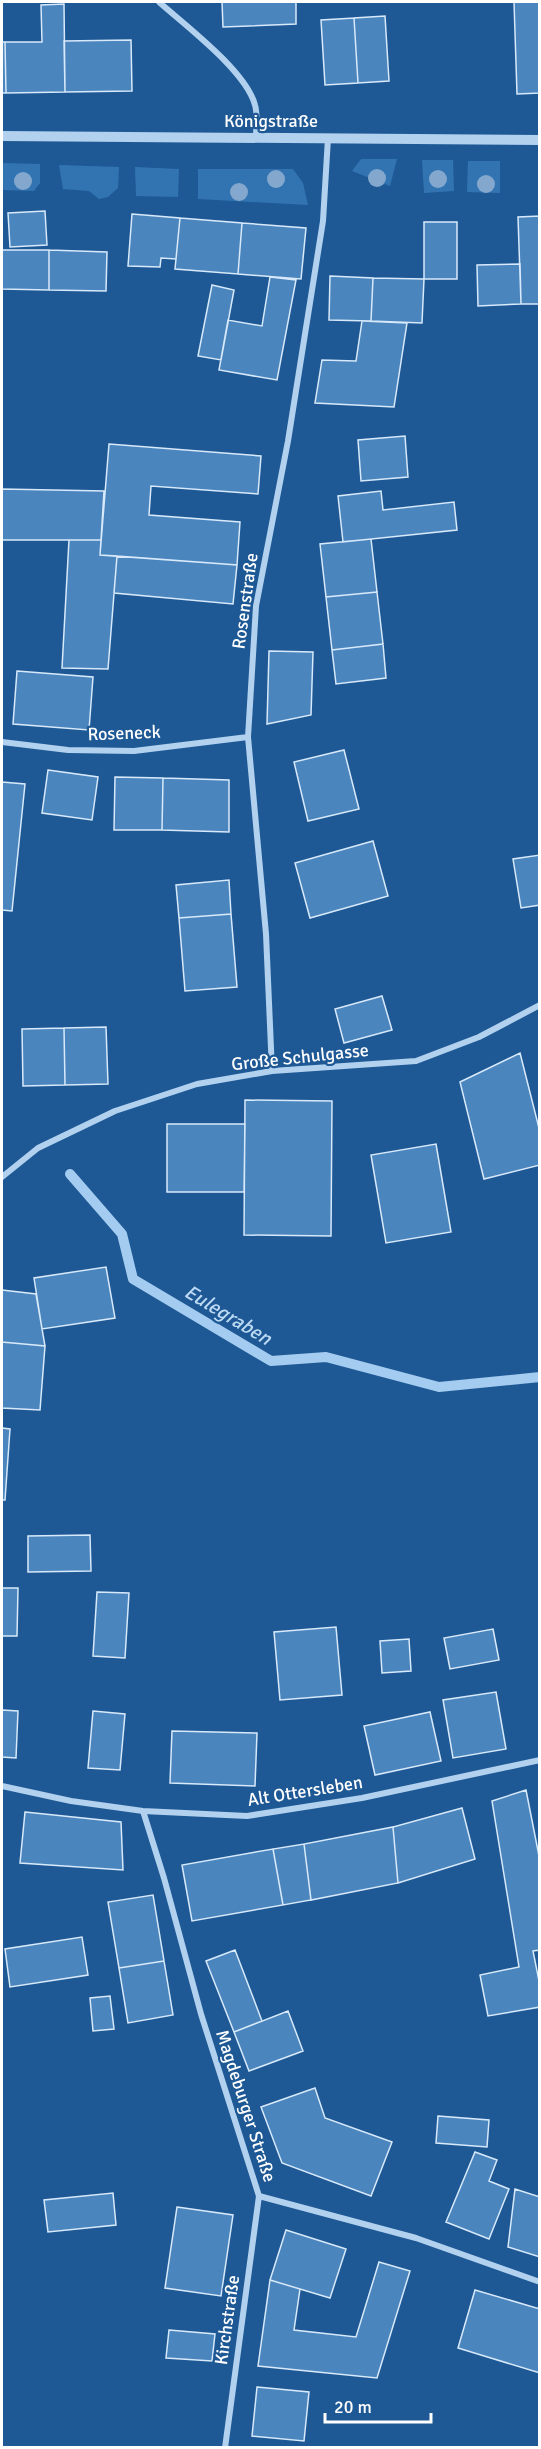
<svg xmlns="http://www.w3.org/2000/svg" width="541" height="2449" viewBox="0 0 541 2449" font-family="Signika,sans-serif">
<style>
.green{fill:#3274b2}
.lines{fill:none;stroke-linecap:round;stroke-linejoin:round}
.stream{stroke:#a4ccf0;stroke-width:10}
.building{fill:#4a85bd;stroke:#d7e9fa;stroke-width:1.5}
.minor{stroke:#b1d1ef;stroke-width:6}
.tertiary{stroke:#b1d1ef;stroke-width:10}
.tree{fill:#84a8cd}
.labels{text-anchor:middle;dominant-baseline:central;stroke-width:4.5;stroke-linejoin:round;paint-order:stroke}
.street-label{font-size:18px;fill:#fff;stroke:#1e5995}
.water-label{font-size:20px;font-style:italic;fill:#bddaf5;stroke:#1e5995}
</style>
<rect width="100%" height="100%" fill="#1e5995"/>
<path class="green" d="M361,159H397L390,186L352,171Z
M422,160H453L454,191L424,193Z
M468,161H500V193L467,192Z
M2,163L40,164V183L34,191L2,190Z
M59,165L119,167L118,188L108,197L99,199L89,191L63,189Z
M135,167L179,169L178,197L136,196Z
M198,169H293L303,183L308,205L198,199Z"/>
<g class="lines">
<path class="stream" d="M70,1174L122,1234L133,1279L271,1361L326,1357L439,1387L540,1377"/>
</g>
<path class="building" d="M222,2H296V24L223,27Z
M514,2H540V93L517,94Z
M64,4L65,92L6,93L5,42H42L41,5Z
M385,16L389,81L358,83L354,18Z
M354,18L358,83L325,85L321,20Z
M131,40L132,91L65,92L64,41Z
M2,42H5L6,93H2Z
M45,211L47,245L10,247L8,213Z
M132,214L180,218L176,259L161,258L160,267L128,266Z
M540,216V304H521L518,217Z
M180,218L242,223L238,274L175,269Z
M424,222H457V279H424Z
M242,223L306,228L301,279L238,274Z
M2,250H49V290L2,289Z
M49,250L107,252L106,291L49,290Z
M520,264L521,304L478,306L477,265Z
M330,276L373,278L371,321L329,320Z
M270,277L296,280L277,380L219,370L228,320L262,326Z
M373,278L424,279L422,323L371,321Z
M212,285L234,290L221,360L198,356Z
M362,321L407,323L394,407L315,403L322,360L356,361Z
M405,436L408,477L361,481L358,440Z
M109,444L261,456L258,494L151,486L149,515L240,522L237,565L100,555Z
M2,489L104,491L101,540H2Z
M381,491L383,510L454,502L457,530L343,542L338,496Z
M371,539L377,592L326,597L320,544Z
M69,540H101L100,555L117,556L108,669L62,668Z
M117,556L237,565L233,604L114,593Z
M377,592L383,644L332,650L326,597Z
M383,644L386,678L336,684L332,650Z
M269,651L313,652L311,715L267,724Z
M17,671L93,677L89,730L13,724Z
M344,750L359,809L308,821L294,762Z
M48,770L98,777L92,820L42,813Z
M115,777L163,778L162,830H114Z
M163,778L229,780V832L162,830Z
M2,782L25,784L12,911L2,910Z
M373,841L388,896L310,918L295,863Z
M540,855V905L521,908L513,859Z
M229,880L231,914L179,918L176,885Z
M231,914L237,987L185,991L179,918Z
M382,996L392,1030L344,1043L335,1009Z
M106,1027L108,1084L65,1085L64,1028Z
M64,1028L65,1085L23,1086L22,1029Z
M520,1053L540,1132V1165L484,1179L460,1082Z
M245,1100L332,1101L331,1236L244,1235Z
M167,1124H245L244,1192H167Z
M436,1144L451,1232L386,1243L371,1155Z
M106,1267L115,1318L42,1329L34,1278Z
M2,1290L36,1294L45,1346L2,1342Z
M2,1342L45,1346L40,1410L2,1408Z
M2,1428L10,1429L5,1500H2Z
M90,1535L91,1571L28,1572V1536Z
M2,1588H18L17,1636H2Z
M97,1592L129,1593L125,1658L93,1656Z
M336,1627L342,1695L280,1700L274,1632Z
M493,1629L499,1660L450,1669L444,1638Z
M409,1639L411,1671L382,1673L380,1641Z
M496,1692L506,1749L453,1758L443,1700Z
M2,1710L18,1711L16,1758L2,1757Z
M93,1711L125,1714L120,1770L88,1768Z
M430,1712L441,1761L375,1775L364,1726Z
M172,1731L257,1733L255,1786L170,1783Z
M526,1790L540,1861V1950L533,1951L540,1986V2007L488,2016L480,1975L519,1967L492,1801Z
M462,1808L475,1859L398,1883L393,1827Z
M25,1812L121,1822L123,1870L20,1863Z
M393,1827L398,1883L311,1900L304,1844Z
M304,1844L311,1900L283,1905L273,1849Z
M273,1849L283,1905L192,1921L182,1865Z
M153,1895L164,1961L119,1968L108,1902Z
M82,1937L88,1975L10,1987L5,1949Z
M235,1950L262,2021L234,2032L206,1961Z
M164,1961L173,2015L128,2023L119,1968Z
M110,1996L114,2029L93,2031L90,1998Z
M288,2011L303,2051L249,2071L234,2032Z
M315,2088L325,2118L392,2142L371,2196L282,2163L261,2107Z
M438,2116L489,2120L487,2147L436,2143Z
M475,2152L497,2160L489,2181L509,2189L489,2239L446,2222Z
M515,2189L540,2197V2257L508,2247Z
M113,2193L116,2225L48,2232L44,2200Z
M177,2207L233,2215L221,2296L165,2288Z
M286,2230L346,2249L330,2298L270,2280Z
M379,2262L410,2271L377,2378L258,2366L270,2280L300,2289L294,2330L356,2337Z
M475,2290L540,2309V2373L458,2348Z
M169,2330L215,2334L212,2361L166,2358Z
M257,2387L309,2392L304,2441L252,2436Z"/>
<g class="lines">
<path class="minor" d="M159,2C186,26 246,71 255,105C258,115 256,127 256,138
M2,742L68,750L134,751L248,737
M272,1071L266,934L248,737L256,606L288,441L323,221L328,138
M2,1177L38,1148L115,1111L197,1084L272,1071L416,1061L479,1037L540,1005
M2,1786L71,1801L143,1811L247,1816L362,1798L540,1760
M143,1811L164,1878L201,2014L259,2196L416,2238L540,2282
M225,2448L259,2196"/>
<path class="tertiary" d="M2,136L540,140"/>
</g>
<g class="tree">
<circle cx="377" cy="178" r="9"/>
<circle cx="276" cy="179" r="9"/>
<circle cx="438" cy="179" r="9"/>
<circle cx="23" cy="181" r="9"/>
<circle cx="486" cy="184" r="9"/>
<circle cx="239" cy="192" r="9"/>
</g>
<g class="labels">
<g class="street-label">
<text x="271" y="121">Königstraße</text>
<text transform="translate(245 601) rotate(-82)">Rosenstraße</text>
<text transform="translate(124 733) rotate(-2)">Roseneck</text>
<text transform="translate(300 1057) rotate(-6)">Große Schulgasse</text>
<text transform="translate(305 1791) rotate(-9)">Alt Ottersleben</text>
<text transform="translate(246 2106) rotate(72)">Magdeburger Straße</text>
<text transform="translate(227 2320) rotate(-82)">Kirchstraße</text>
</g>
<g class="water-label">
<text transform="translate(228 1315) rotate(31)">Eulegraben</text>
</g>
</g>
<rect width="541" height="2449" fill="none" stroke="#ffffff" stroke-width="6"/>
<path d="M325 2413v9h106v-9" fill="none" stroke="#ffffff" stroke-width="3"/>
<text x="334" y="2413" font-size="18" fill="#ffffff" stroke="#1e5995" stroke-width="4.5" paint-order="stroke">20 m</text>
</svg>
